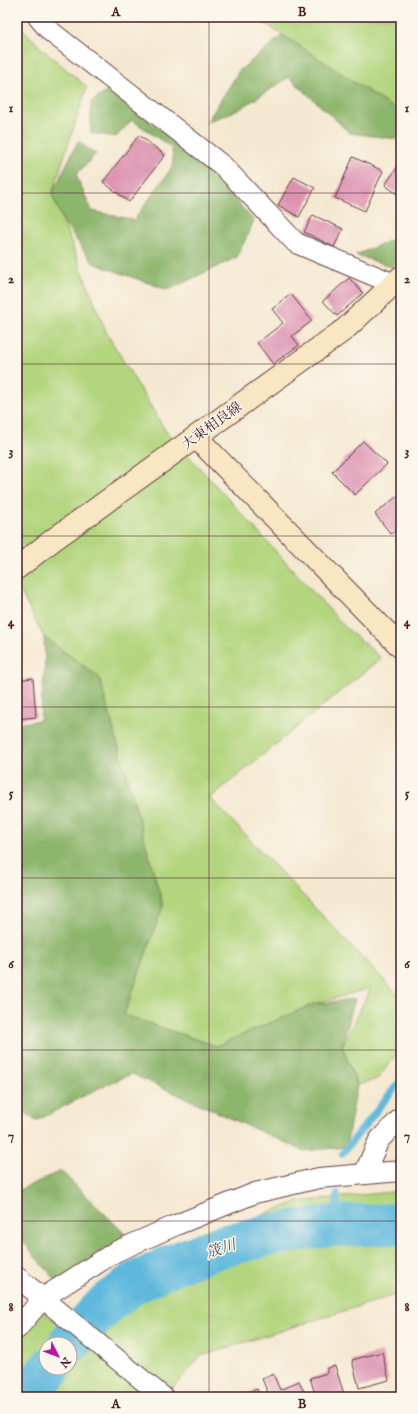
<svg xmlns="http://www.w3.org/2000/svg" width="418" height="1414" viewBox="0 0 418 1414" font-family="'IM FELL English','Noto Serif JP',serif">
<style>
.green{fill:#b2d57e;stroke:#7e7a54}
.forest{fill:#8db66d;stroke:#6c6a4c}
.lines{fill:none;stroke-linecap:round;stroke-linejoin:round}
.stream{stroke:#60b9dd;stroke-width:7}
.river{stroke:#60b9dd;stroke-width:42}
.building{fill:#dc92b1}
.street-casing{stroke:#643d44;stroke-width:22}
.secondary-casing{stroke:#643d44;stroke-width:24}
.street{stroke:#fff;stroke-width:20}
.secondary{stroke:#f9e7c3;stroke-width:22}
.grid{fill:none;stroke:#4a1f2b;stroke-width:1;stroke-opacity:0.55}
.labels{text-anchor:middle;dominant-baseline:central;stroke-width:3;stroke-linejoin:round;paint-order:stroke}
.street-label{font-size:14px;fill:#4a1f2b;stroke:#fbf7ec}
.water-label{font-size:15px;font-style:italic;fill:#525569;stroke:#fbf7ec}
.neatline{fill:none;stroke:#4a1f2b;stroke-width:1.5}
.grid-label{font-size:13px;text-anchor:middle;font-weight:bold;fill:#4a1f2b}
</style>
<rect width="100%" height="100%" fill="#fbf7ec"/>
<filter id="ink" filterUnits="userSpaceOnUse"><feTurbulence type="fractalNoise" baseFrequency=".025" numOctaves="2"/><feDisplacementMap in="SourceGraphic" scale="8" xChannelSelector="R" yChannelSelector="G"/><feConvolveMatrix kernelMatrix="1 2 1 2 8 2 1 2 1" color-interpolation-filters="sRGB"/></filter>
<filter id="wash" filterUnits="userSpaceOnUse"><feTurbulence type="fractalNoise" baseFrequency=".012" numOctaves="4" result="noise"/><feDisplacementMap in="SourceGraphic" scale="16" xChannelSelector="R" yChannelSelector="G"/><feGaussianBlur stdDeviation="0.9" result="paint"/><feColorMatrix in="noise" values="0 0 0 0 0 0 0 0 0 0 0 0 0 0 0 0 0 1.4 0 .05"/><feComposite in="paint" operator="in"/></filter>
<g filter="url(#wash)">
<rect width="100%" height="100%" fill="#f4e8d0"/>
<path class="green" d="M255,17H401V113Z
M17,23L41,48L87,87L52,194L107,334L165,430L346,628L381,658L210,798L401,998V1050L377,1079L357,1085L342,1046L371,988L314,1004L216,1046L124,1015L163,906L99,677L44,637L17,585Z
M401,1191V1293L201,1356L165,1397H30L50,1368H70V1344H66L115,1271L296,1202Z
M42,1312L70,1332L62,1344H46V1368L27,1397H17V1337Z"/>
<path class="forest" d="M283,35L401,113V143L397,139L350,133L289,77L240,109L207,122L239,71Z
M109,90L202,162L254,221L237,257L168,290L93,263L63,221L52,194L78,141L96,154L76,175L92,211L134,220L173,166L172,148L132,120L116,137L91,133V102Z
M401,235V259L392,267L356,255L398,237Z
M44,637L99,677L163,906L124,1015L216,1046L314,1004L355,999L342,1046L357,1085L346,1147L304,1151L132,1074L103,1086L36,1121L17,1107V724L40,720L45,664Z
M61,1171L134,1243L58,1282L37,1259L17,1233V1191Z"/>
<g class="lines">
<path class="stream" d="M342,1154L401,1080
M337,1194V1226"/>
<path class="river" d="M69,1344L106,1304L133,1284L174,1264L222,1246L274,1234L329,1226L401,1224
M28,1397L50,1368"/>
</g>
<g id="blocks">
<path class="building" d="M139,135L165,155L129,202L103,182Z
M353,157L383,171L365,211L335,198Z
M401,162V197L385,185Z
M294,177L315,188L299,217L278,205Z
M313,215L343,229L334,247L304,232Z
M349,278L363,293L337,316L323,301Z
M291,294L312,321L292,336L299,345L273,364L257,343L283,323L272,309Z
M363,441L387,464L355,495L332,472Z
M401,493V526L391,534L375,514Z
M33,678L36,717L17,719V680Z
M382,1352L389,1380L359,1388L352,1360Z
M335,1366L345,1397H316L310,1378L327,1373V1368Z
M273,1374L280,1390L299,1381L306,1397H270L262,1379Z
M257,1389L260,1397H237Z"/>
</g>
</g>
<g filter="url(#ink)">
<use href="#blocks" fill-opacity="0" stroke="#643d44" stroke-width="1"/>
<g class="lines">
<g class="street-casing">
<path id="street" d="M38,17L50,31L223,166L296,243L394,284
M364,1174L379,1140L401,1118
M17,1277L163,1397
M17,1329L43,1298L115,1252L176,1225L255,1193L319,1178L401,1171"/>
</g>
<g class="secondary-casing">
<path id="secondary" d="M196,437L401,647
M17,568L53,540L344,330L401,277"/>
</g>
<use href="#street" class="street"/>
<use href="#secondary" class="secondary"/>
</g>
</g>
<path class="grid" d="M209,17V1397M17,193H401M17,364H401M17,536H401M17,707H401M17,878H401M17,1050H401M17,1221H401"/>
<g class="labels">
<g class="street-label">
<text transform="translate(212 426) rotate(-36)">大東相良線</text>
</g>
<g class="water-label">
<text transform="translate(221 1249) rotate(-18)">筬川</text>
</g>
</g>
<rect width="418" height="1414" fill="none" stroke="#fbf7ec" stroke-width="44"/>
<g transform="translate(58 1356) rotate(132)"><circle r="19" fill="#fbf7ec" stroke="#b4a19f"/>
<path d="M0-3L7 15L0 10L-7 15Z" fill="#b5179e"/>
<text y="-6" font-size="11" font-weight="bold" text-anchor="middle" fill="#4a1f2b">N</text>
</g>
<rect x="22" y="22" width="374" height="1370" class="neatline"/>
<g class="grid-label">
<text x="116" y="16">A</text>
<text x="302" y="16">B</text>
<text x="11" y="112">1</text>
<text x="407" y="112">1</text>
<text x="11" y="283">2</text>
<text x="407" y="283">2</text>
<text x="11" y="455">3</text>
<text x="407" y="455">3</text>
<text x="11" y="626">4</text>
<text x="407" y="626">4</text>
<text x="11" y="797">5</text>
<text x="407" y="797">5</text>
<text x="11" y="968">6</text>
<text x="407" y="968">6</text>
<text x="11" y="1140">7</text>
<text x="407" y="1140">7</text>
<text x="11" y="1311">8</text>
<text x="407" y="1311">8</text>
<text x="116" y="1408">A</text>
<text x="302" y="1408">B</text>
</g>
</svg>
